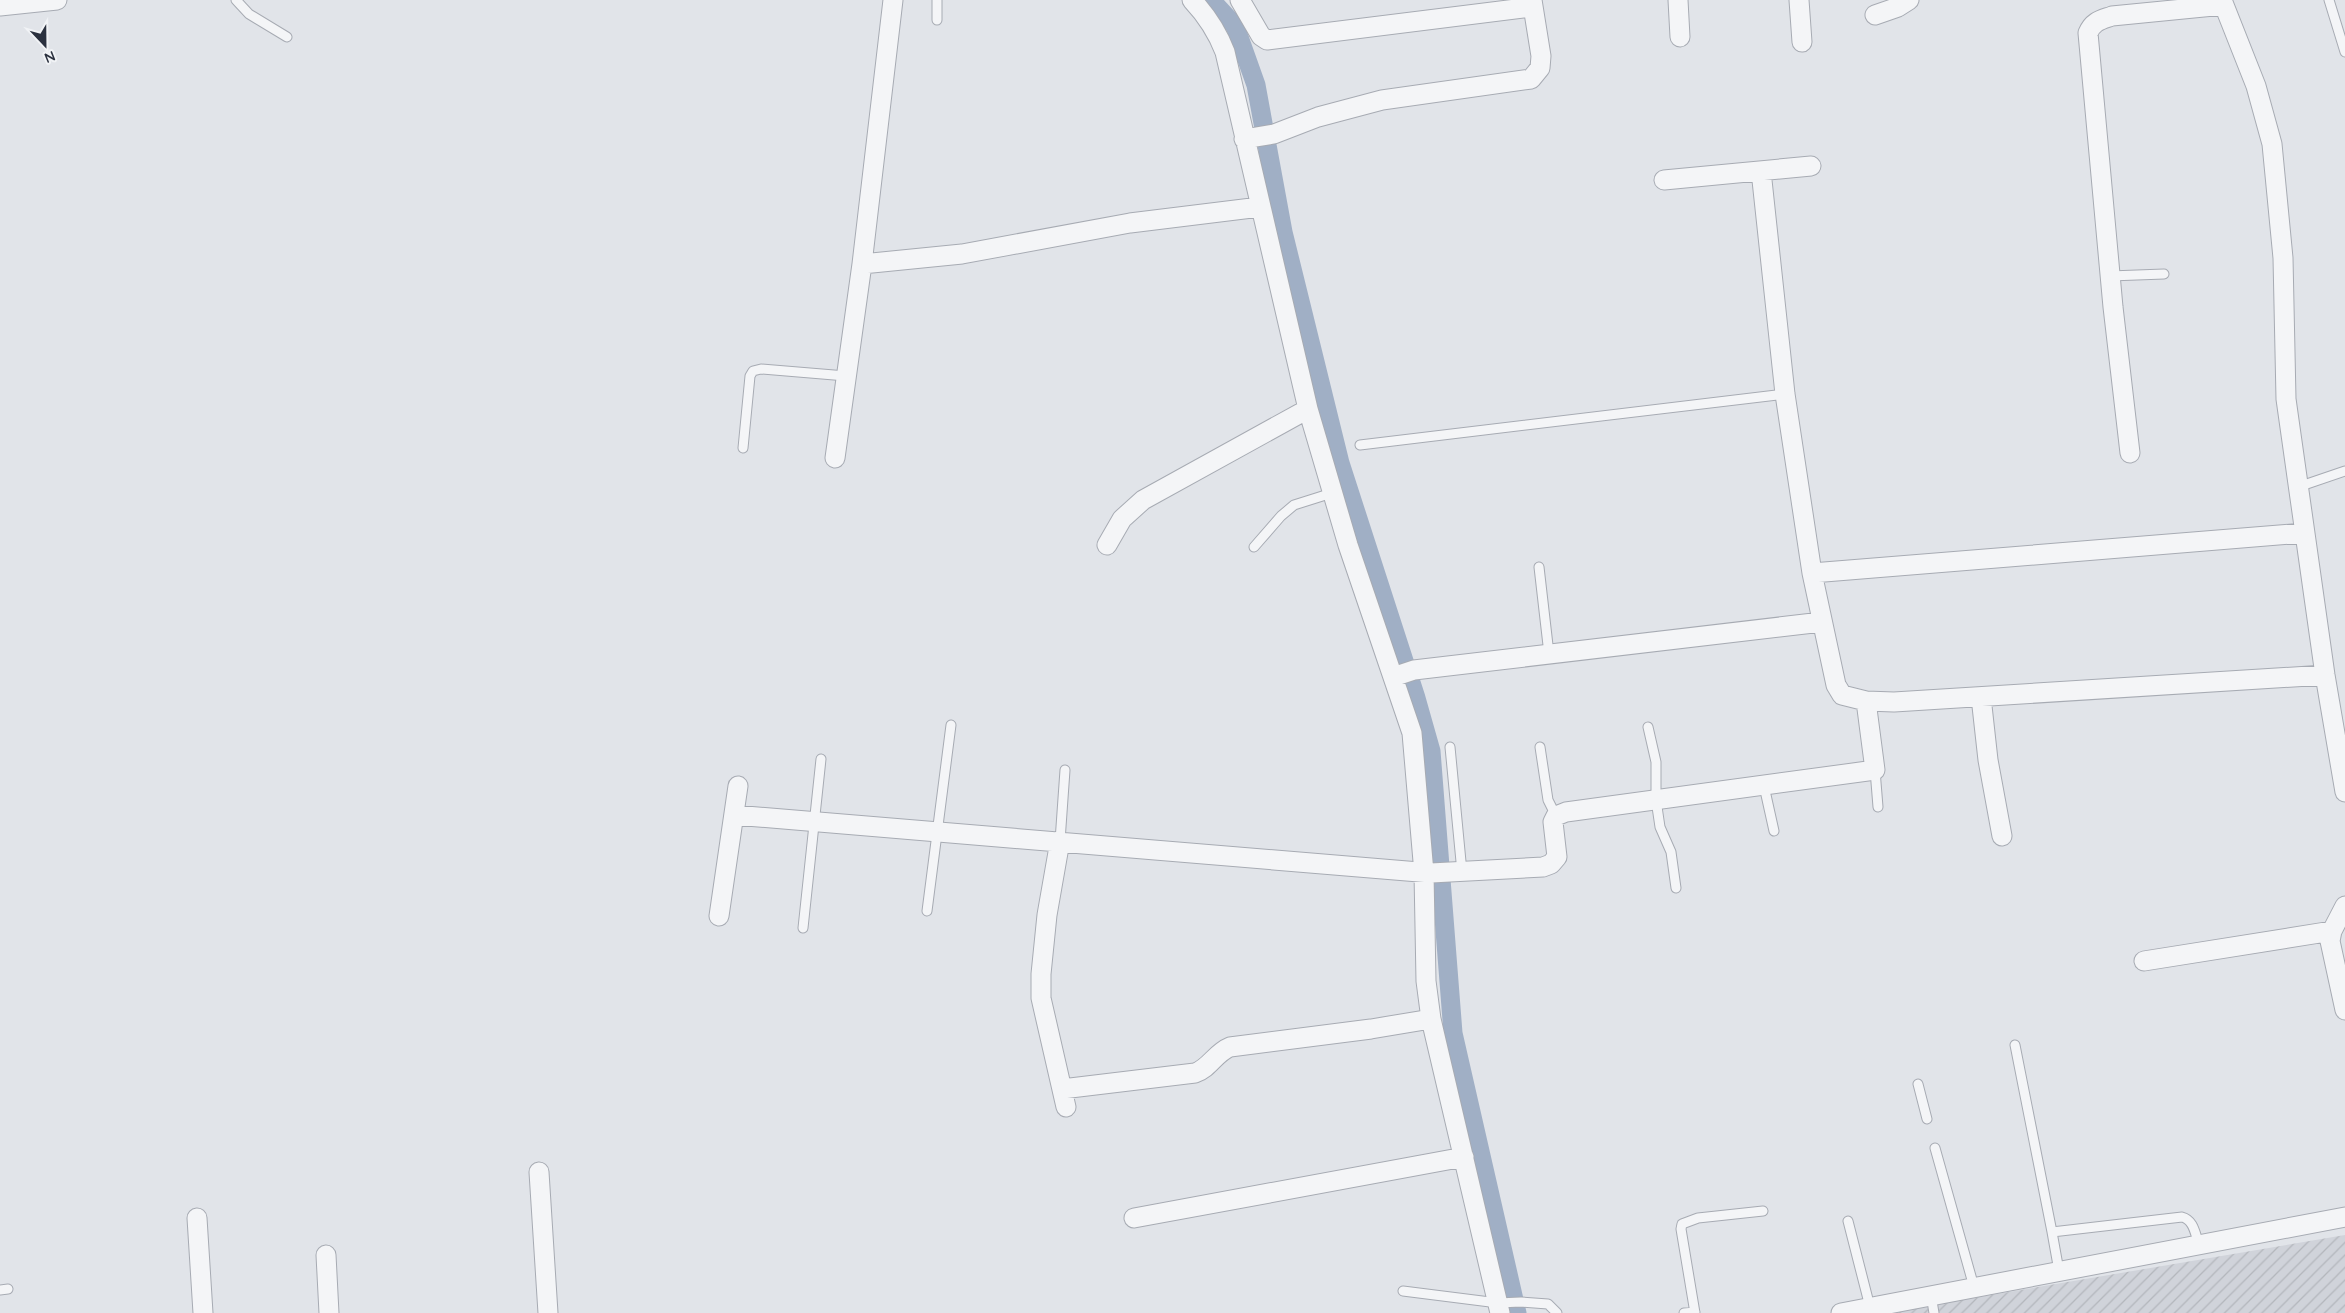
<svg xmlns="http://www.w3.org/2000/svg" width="2345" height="1313" viewBox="0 0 2345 1313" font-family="Quicksand,sans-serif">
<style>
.industrial{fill:url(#industrial-furrows)}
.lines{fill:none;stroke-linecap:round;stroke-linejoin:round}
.canal{stroke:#a0afc5;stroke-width:19}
.lane-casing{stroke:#a7abb3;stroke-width:11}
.street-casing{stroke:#a7abb3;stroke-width:21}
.lane{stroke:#f4f5f7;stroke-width:9}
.street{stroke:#f4f5f7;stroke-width:19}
</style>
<defs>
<pattern id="industrial-furrows" width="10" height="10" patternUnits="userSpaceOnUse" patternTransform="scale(1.25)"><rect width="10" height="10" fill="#d0d3da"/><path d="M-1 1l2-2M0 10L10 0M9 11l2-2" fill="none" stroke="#b3b6bc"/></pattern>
</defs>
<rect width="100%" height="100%" fill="#e1e4e9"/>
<path class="industrial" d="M2345,1235V1313H1885Z"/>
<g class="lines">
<path class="canal" d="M1211,0L1235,26L1256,85L1283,232L1340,463L1416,698L1431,751L1453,1033L1517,1313"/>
<g class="lane-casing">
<path id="lane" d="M236,0L249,14L287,37
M2329,0L2345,52
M937,20V0
M2110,276L2164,274
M1360,445L1785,394
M743,448L750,376L753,371L761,369L846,376
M2298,487L2345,471
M1254,547L1281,516L1294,505L1332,493
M1539,567L1549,654
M1648,727L1656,762V800L1660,827L1671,852L1676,888
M1450,747L1462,872
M1540,747L1548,800L1556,816
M1875,770L1878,807
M1764,786L1774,831
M1060,841L1065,770
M927,911L951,725
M803,928L821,759
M2015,1045L2052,1232L2182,1217C2194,1220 2195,1234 2199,1244
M1918,1084L1927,1119
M1935,1148L1974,1287
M1848,1221L1870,1307
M2052,1232L2059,1271
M0,1290L8,1289
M1403,1291L1498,1303L1521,1302L1548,1304L1557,1313
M1931,1295L1934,1313
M1684,1313L1695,1312
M1695,1313L1681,1229L1682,1224L1698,1218L1763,1211"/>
</g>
<g class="street-casing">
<path id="street" d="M1192,0C1207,16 1217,31 1225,52L1308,409L1348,545L1412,733L1424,873L1426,981L1431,1019L1500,1313
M1240,0L1261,36L1267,40L1532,7
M1678,0L1680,37
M1799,0L1802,42
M2222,0L2256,86L2272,144L2283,258L2286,399L2325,675L2345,792
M0,6L57,0
M1875,15L1898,7L1909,0
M1244,139L1274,134L1318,117L1382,100L1531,79L1540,68L1541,56L1532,0
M1761,171L1785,394L1812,573L1836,685L1842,695L1866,701L1894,702L2325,675
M1664,180L1811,166
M862,264L962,254L1130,223L1260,207
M2130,453L2113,307L2088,33C2093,21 2101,20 2112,16L2224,5
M835,458L862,264L893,0
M1107,545L1122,519L1143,500L1308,409
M1812,573L2304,533
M1393,677L1414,670L1822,622
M1981,697L1988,760L2002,836
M734,815L1431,873L1543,867L1551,864L1557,857L1553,822L1556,816L1566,812L1875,770L1866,701
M1060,841L1047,915L1041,974V998L1066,1107
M2345,906L2332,931L2330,941L2345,1010
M719,916L738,786
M2144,961L2332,931
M1062,1089L1195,1073C1210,1068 1215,1053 1230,1047L1371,1029L1431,1019
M539,1172L548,1313
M197,1218L203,1313
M1134,1218L1464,1157
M326,1255L329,1313
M1841,1313L2345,1217"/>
</g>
<use href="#lane" class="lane"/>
<use href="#street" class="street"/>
</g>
<g transform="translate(45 45) rotate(158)" stroke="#f1f3f6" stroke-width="4" paint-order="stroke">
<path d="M0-4L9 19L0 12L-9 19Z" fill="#2b313f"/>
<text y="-8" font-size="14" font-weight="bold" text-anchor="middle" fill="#2b313f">N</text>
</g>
</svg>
